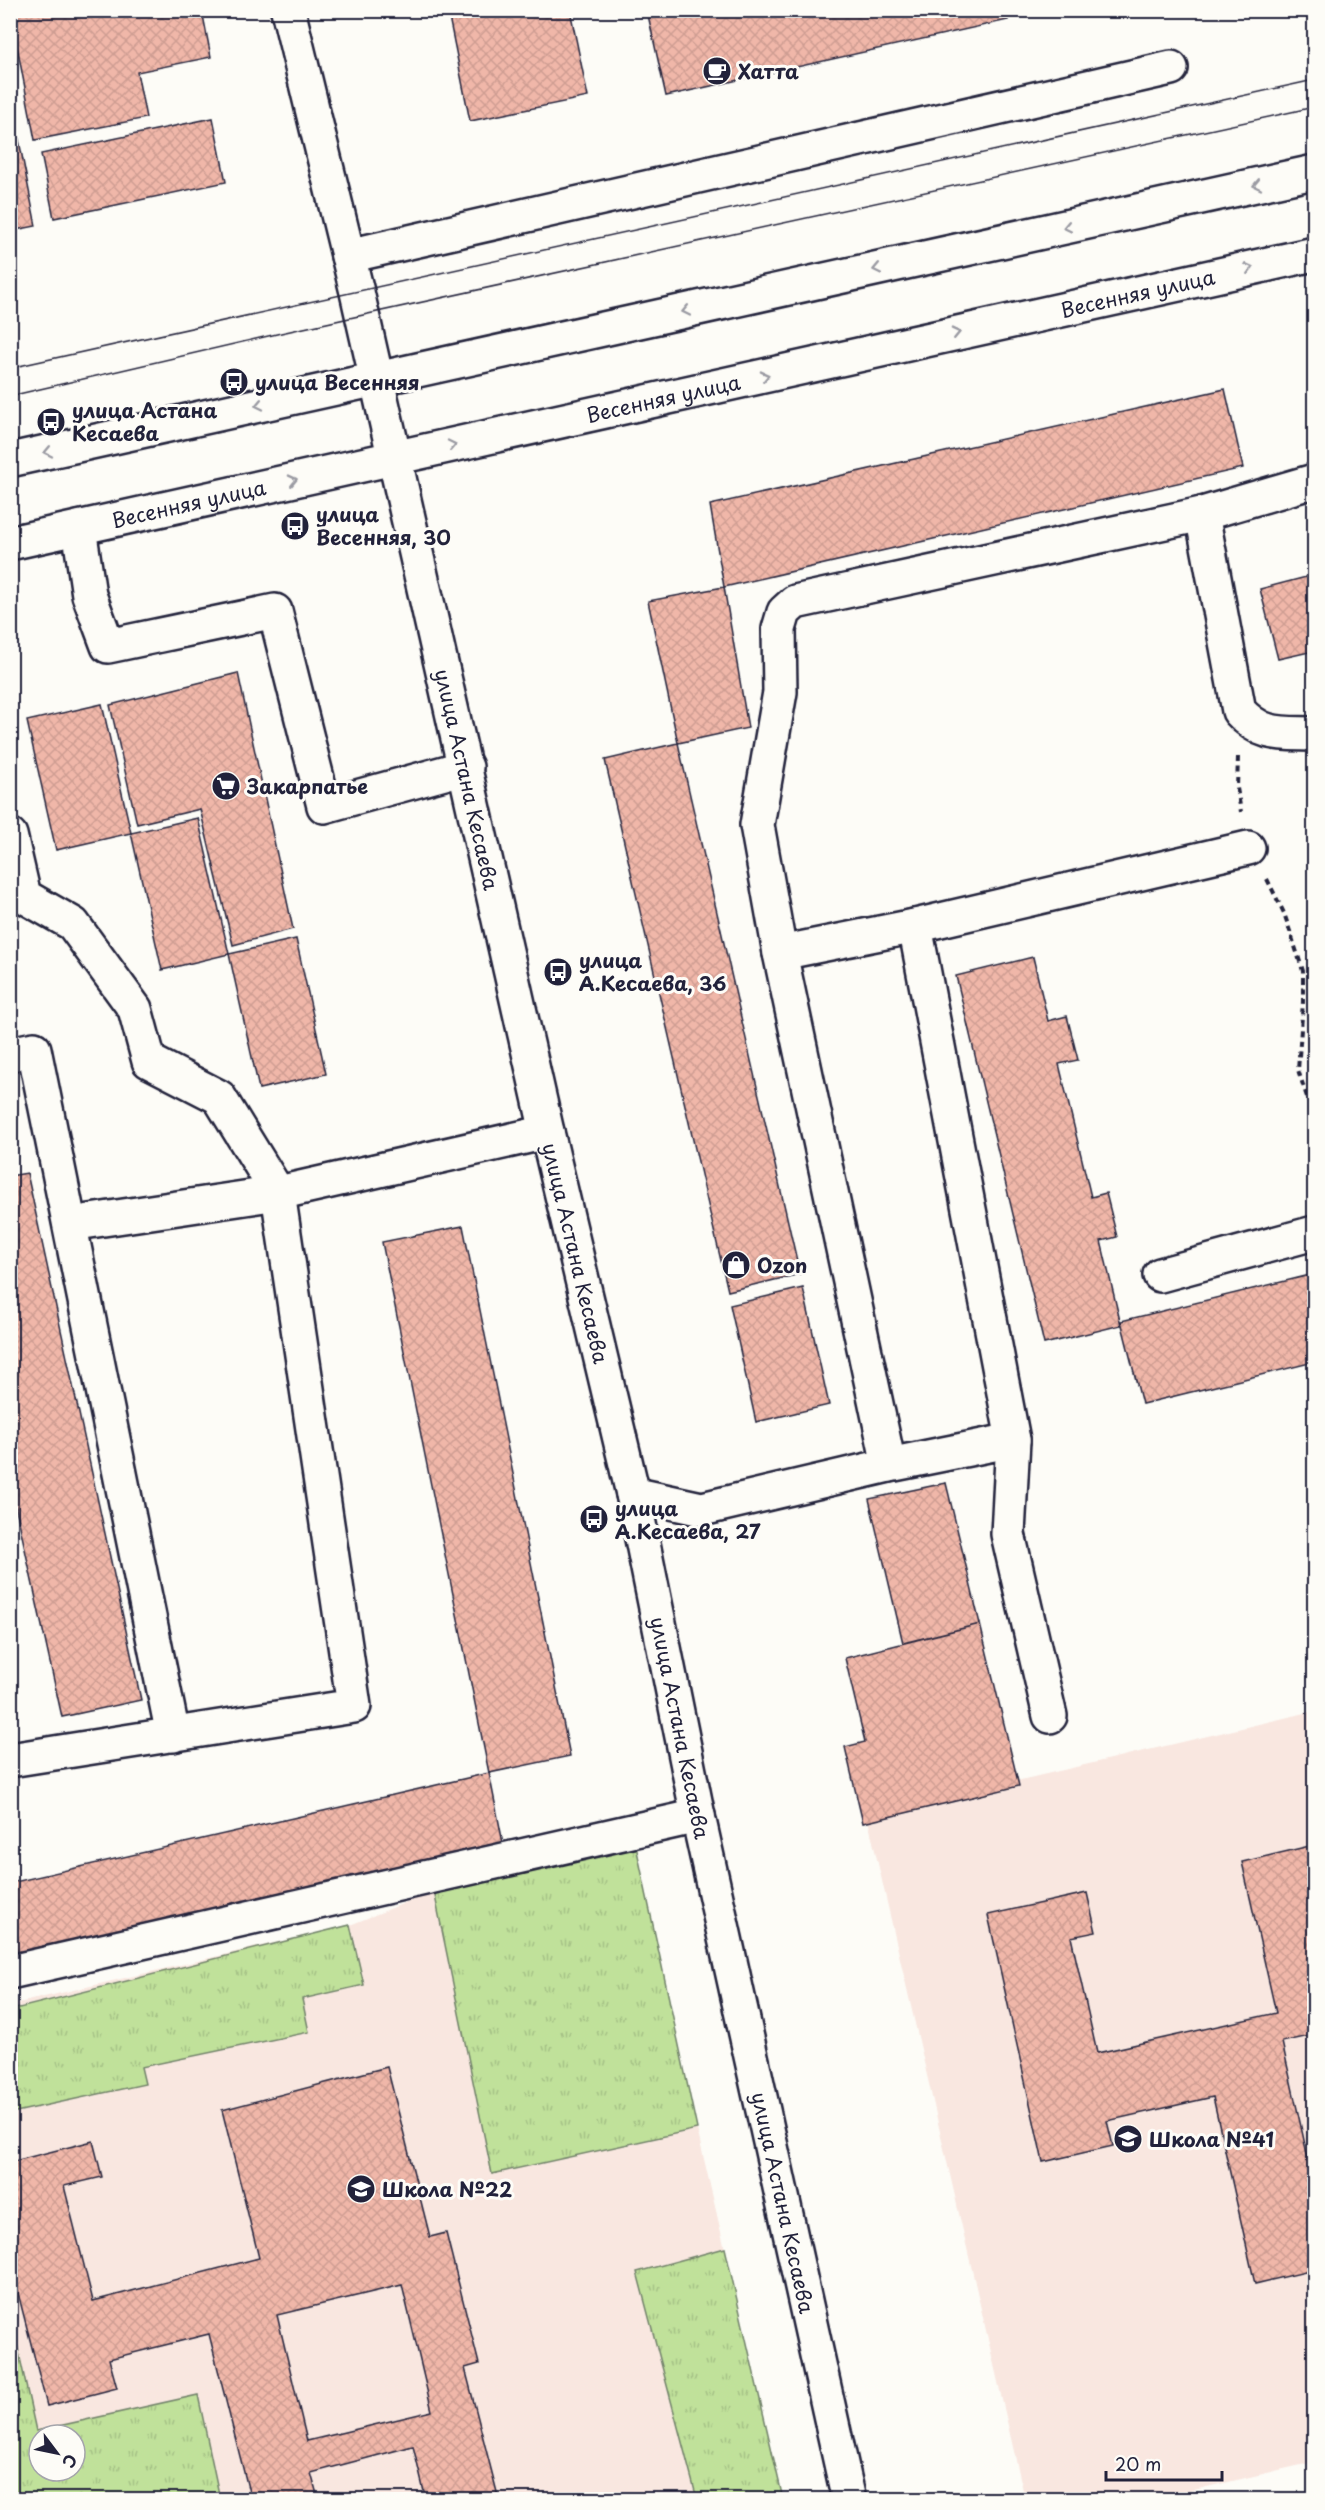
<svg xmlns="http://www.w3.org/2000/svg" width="1325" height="2510" viewBox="0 0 1325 2510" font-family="'Playpen Sans',sans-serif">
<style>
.built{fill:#f9e7e0;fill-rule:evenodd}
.grass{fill:url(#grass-tufts);stroke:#71826a;stroke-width:1.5;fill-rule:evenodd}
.building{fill:url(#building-cross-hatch);stroke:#22223b;stroke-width:1.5;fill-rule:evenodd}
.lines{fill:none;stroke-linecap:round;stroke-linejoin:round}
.minor-casing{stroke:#22223b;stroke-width:38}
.path{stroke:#22223b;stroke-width:4;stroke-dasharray:6 4.5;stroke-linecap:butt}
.minor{stroke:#fdfcf7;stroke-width:33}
.tram{stroke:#22223b;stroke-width:1.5}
.oneway{stroke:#9a9aa2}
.labels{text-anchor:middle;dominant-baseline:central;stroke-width:6;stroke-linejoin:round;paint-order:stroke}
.poi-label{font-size:20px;font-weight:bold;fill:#22223b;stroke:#fdfcf7;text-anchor:start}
.street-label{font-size:20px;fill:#22223b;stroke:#fdfcf7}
</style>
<defs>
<pattern id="grass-tufts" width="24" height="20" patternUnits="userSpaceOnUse" patternTransform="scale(1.5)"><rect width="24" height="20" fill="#c0e19a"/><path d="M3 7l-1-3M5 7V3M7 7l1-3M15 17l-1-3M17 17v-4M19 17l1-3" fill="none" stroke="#a5c186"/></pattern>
<pattern id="building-cross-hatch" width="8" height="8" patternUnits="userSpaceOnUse" patternTransform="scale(1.5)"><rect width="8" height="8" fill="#f0b7a9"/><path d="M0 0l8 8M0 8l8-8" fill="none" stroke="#ce9d92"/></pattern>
</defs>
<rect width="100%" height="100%" fill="#fdfcf7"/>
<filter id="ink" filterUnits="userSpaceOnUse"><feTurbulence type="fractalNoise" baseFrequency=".0167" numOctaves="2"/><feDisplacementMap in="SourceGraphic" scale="12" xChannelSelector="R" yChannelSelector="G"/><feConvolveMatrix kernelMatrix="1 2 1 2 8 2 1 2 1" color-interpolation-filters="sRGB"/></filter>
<g filter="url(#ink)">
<path class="built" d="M1314,1711V2462L1155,2499H1025L867,1816Z
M636,1846L697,2129L783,2499H11L10,2005L350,1925L434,1891ZM39,2435H75V2471H39Z"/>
<path class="grass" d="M636,1846L697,2129L492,2174L434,1891Z
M350,1925L364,1985L302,1999L309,2032L141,2067L145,2084L11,2113V2010Z
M725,2248L783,2499H697L637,2272Z
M10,2312L36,2431L198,2395L220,2499H11ZM39,2435H75V2471H39Z"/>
<path class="building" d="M10,10H202L211,57L137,72L146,118L35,140Z
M479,10H570L588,97L470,121L449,17Z
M670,10H1006L1008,20L666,96L648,15Z
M10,95L36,226L10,231Z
M213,118L226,182L54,218L41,154Z
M1225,389L1243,468L724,587L710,505Z
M1314,575V651L1278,659L1260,589Z
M724,587L748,728L678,743L648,601Z
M238,673L293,929L233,945L200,809L137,824L110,705Z
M102,704L131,833L56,850L27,721Z
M678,743L800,1274L728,1291L605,760Z
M198,818L229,954L162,970L131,833Z
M296,939L326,1074L259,1089L229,954Z
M1033,957L1048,1021L1067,1016L1078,1060L1059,1064L1091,1197L1106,1193L1117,1237L1101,1241L1121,1325L1044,1344L956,976Z
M27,1173L141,1700L62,1717L10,1481V1176Z
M463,1226L570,1756L489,1773L382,1242Z
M1314,1274V1362L1142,1404L1121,1321Z
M803,1288L829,1405L756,1422L730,1305Z
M946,1483L980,1624L903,1643L869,1499Z
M980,1624L1019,1786L863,1823L845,1747L865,1742L845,1658Z
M489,1773L503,1843L10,1957V1883Z
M1314,1845V2035L1282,2042L1312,2176L1314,2175V2270L1255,2284L1213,2097L1107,2121L1113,2146L1043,2162L988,1915L1087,1893L1096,1932L1071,1937L1097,2053L1276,2013L1242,1862Z
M387,2067L430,2237L446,2233L479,2364L465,2368L499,2500H426L413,2446L311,2473L318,2498L251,2500L209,2334L109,2359L117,2388L47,2406L10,2262V2162L93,2141L102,2177L64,2186L93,2301L259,2258L222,2110ZM402,2285L432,2411L307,2441L277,2315Z"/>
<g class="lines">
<g class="minor-casing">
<g id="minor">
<path id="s1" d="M288,10L357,292L547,1132L633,1494L698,1816L849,2500"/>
<path d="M348,256L1171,68"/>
<path d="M10,460L1314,172"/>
<path d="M1202,514L1239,711C1262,737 1282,733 1314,734"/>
<path d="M79,528L89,595L108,646L275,611L324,806L466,767"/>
<path id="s2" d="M10,543L1314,254"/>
<path d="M10,835L24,896L73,924L135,1009L149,1061L219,1097L278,1193L354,1706L10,1760"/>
<path d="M915,926L1013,1440L1008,1534L1050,1716"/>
<path d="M780,953L915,926L1248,848"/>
<path d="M10,1054L34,1049L173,1735"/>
<path d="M70,1224L278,1193L547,1132"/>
<path d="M1160,1275L1314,1233"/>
<path d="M889,1465L780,953L757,825L780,692L779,629L784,612L795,602L1202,514L1314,481"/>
<path d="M633,1494L702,1509L889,1465L1013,1440"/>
<path d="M10,1972L698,1816"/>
</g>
</g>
<path class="path" d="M1238,757L1237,788L1241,812
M1267,879L1284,913L1303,971V1002L1298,1070L1314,1118"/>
<use href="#minor" class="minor"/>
<path class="tram" d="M10,368L1314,80
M10,396L281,333L1314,107"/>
</g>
<defs><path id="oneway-chevron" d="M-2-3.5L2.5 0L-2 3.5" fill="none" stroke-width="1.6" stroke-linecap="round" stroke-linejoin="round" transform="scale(1.5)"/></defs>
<g class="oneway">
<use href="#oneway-chevron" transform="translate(1257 185) rotate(168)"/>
<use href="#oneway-chevron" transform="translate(1067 227) rotate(168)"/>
<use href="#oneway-chevron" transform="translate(1249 268) rotate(-13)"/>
<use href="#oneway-chevron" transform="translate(877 269) rotate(168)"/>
<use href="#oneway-chevron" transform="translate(686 311) rotate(168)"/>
<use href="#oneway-chevron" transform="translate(956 333) rotate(-13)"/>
<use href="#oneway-chevron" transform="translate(765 376) rotate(-13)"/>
<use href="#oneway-chevron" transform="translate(259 405) rotate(168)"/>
<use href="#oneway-chevron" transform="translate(452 445) rotate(-12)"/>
<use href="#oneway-chevron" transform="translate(48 452) rotate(168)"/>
<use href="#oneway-chevron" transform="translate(293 480) rotate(-13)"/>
</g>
</g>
<defs>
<g id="cafe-disc" transform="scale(1.5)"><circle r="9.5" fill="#22223b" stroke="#fdfcf7"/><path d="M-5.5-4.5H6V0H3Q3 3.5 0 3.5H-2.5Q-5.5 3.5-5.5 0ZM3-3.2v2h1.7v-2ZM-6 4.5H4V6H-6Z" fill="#fff"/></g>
<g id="bus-disc" transform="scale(1.5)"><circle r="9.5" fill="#22223b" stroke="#fdfcf7"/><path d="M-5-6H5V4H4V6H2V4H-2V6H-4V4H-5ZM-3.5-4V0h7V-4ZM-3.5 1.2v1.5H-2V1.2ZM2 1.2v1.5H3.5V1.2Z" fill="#fff"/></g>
<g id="supermarket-disc" transform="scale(1.5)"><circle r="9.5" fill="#22223b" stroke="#fdfcf7"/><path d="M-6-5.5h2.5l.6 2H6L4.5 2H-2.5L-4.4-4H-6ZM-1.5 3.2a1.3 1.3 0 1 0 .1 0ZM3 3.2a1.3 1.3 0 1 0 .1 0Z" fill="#fff"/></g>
<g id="shop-disc" transform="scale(1.5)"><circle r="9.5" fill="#22223b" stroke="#fdfcf7"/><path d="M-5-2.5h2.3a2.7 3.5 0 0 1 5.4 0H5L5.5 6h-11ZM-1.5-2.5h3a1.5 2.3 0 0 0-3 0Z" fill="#fff"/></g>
<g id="school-disc" transform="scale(1.5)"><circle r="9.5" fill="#22223b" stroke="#fdfcf7"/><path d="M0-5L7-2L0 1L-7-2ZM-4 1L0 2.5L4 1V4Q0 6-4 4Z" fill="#fff"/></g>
</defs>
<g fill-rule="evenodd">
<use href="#cafe-disc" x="717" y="71"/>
<use href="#bus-disc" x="234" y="382"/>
<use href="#bus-disc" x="51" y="422"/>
<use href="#bus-disc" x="295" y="526"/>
<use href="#supermarket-disc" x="226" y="786"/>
<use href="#bus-disc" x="558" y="972"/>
<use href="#shop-disc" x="736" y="1265"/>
<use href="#bus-disc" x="594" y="1519"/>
<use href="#school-disc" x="1128" y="2139"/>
<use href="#school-disc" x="361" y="2189"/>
</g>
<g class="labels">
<g class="poi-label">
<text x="738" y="71">Хатта</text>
<text x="255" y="382">улица Весенняя</text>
<text x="72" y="410">улица Астана<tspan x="72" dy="23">Кесаева</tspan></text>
<text x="316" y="514">улица<tspan x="316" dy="23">Весенняя, 30</tspan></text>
<text x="247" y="786">Закарпатье</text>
<text x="579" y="960">улица<tspan x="579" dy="23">А.Кесаева, 36</tspan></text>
<text x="757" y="1265">Ozon</text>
<text x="615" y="1508">улица<tspan x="615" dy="23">А.Кесаева, 27</tspan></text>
<text x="1149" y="2139">Школа №41</text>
<text x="382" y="2189">Школа №22</text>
</g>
<g class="street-label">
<text stroke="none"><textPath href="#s2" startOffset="1155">Весенняя улица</textPath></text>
<text stroke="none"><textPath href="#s2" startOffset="669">Весенняя улица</textPath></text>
<text stroke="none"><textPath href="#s2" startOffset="183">Весенняя улица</textPath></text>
<text stroke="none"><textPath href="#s1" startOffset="790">улица Астана Кесаева</textPath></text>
<text stroke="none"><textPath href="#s1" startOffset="1276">улица Астана Кесаева</textPath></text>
<text stroke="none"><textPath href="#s1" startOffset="1762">улица Астана Кесаева</textPath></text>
<text stroke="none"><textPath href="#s1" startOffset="2248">улица Астана Кесаева</textPath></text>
</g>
</g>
<rect width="1325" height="2510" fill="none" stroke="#fdfcf7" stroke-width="36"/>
<rect x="18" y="18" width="1289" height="2474" fill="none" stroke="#22223b" stroke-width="2" filter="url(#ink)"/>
<g transform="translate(57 2453) rotate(122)"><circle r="28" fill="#fdfcf7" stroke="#a5a5ac" stroke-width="1.5"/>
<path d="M0-4.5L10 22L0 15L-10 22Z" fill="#22223b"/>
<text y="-9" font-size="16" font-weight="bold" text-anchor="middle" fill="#22223b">С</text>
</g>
<path d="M1106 2471v9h116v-9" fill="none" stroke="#22223b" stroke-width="3"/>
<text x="1115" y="2471" font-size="18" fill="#22223b" stroke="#fdfcf7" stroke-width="4.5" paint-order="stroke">20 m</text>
</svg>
